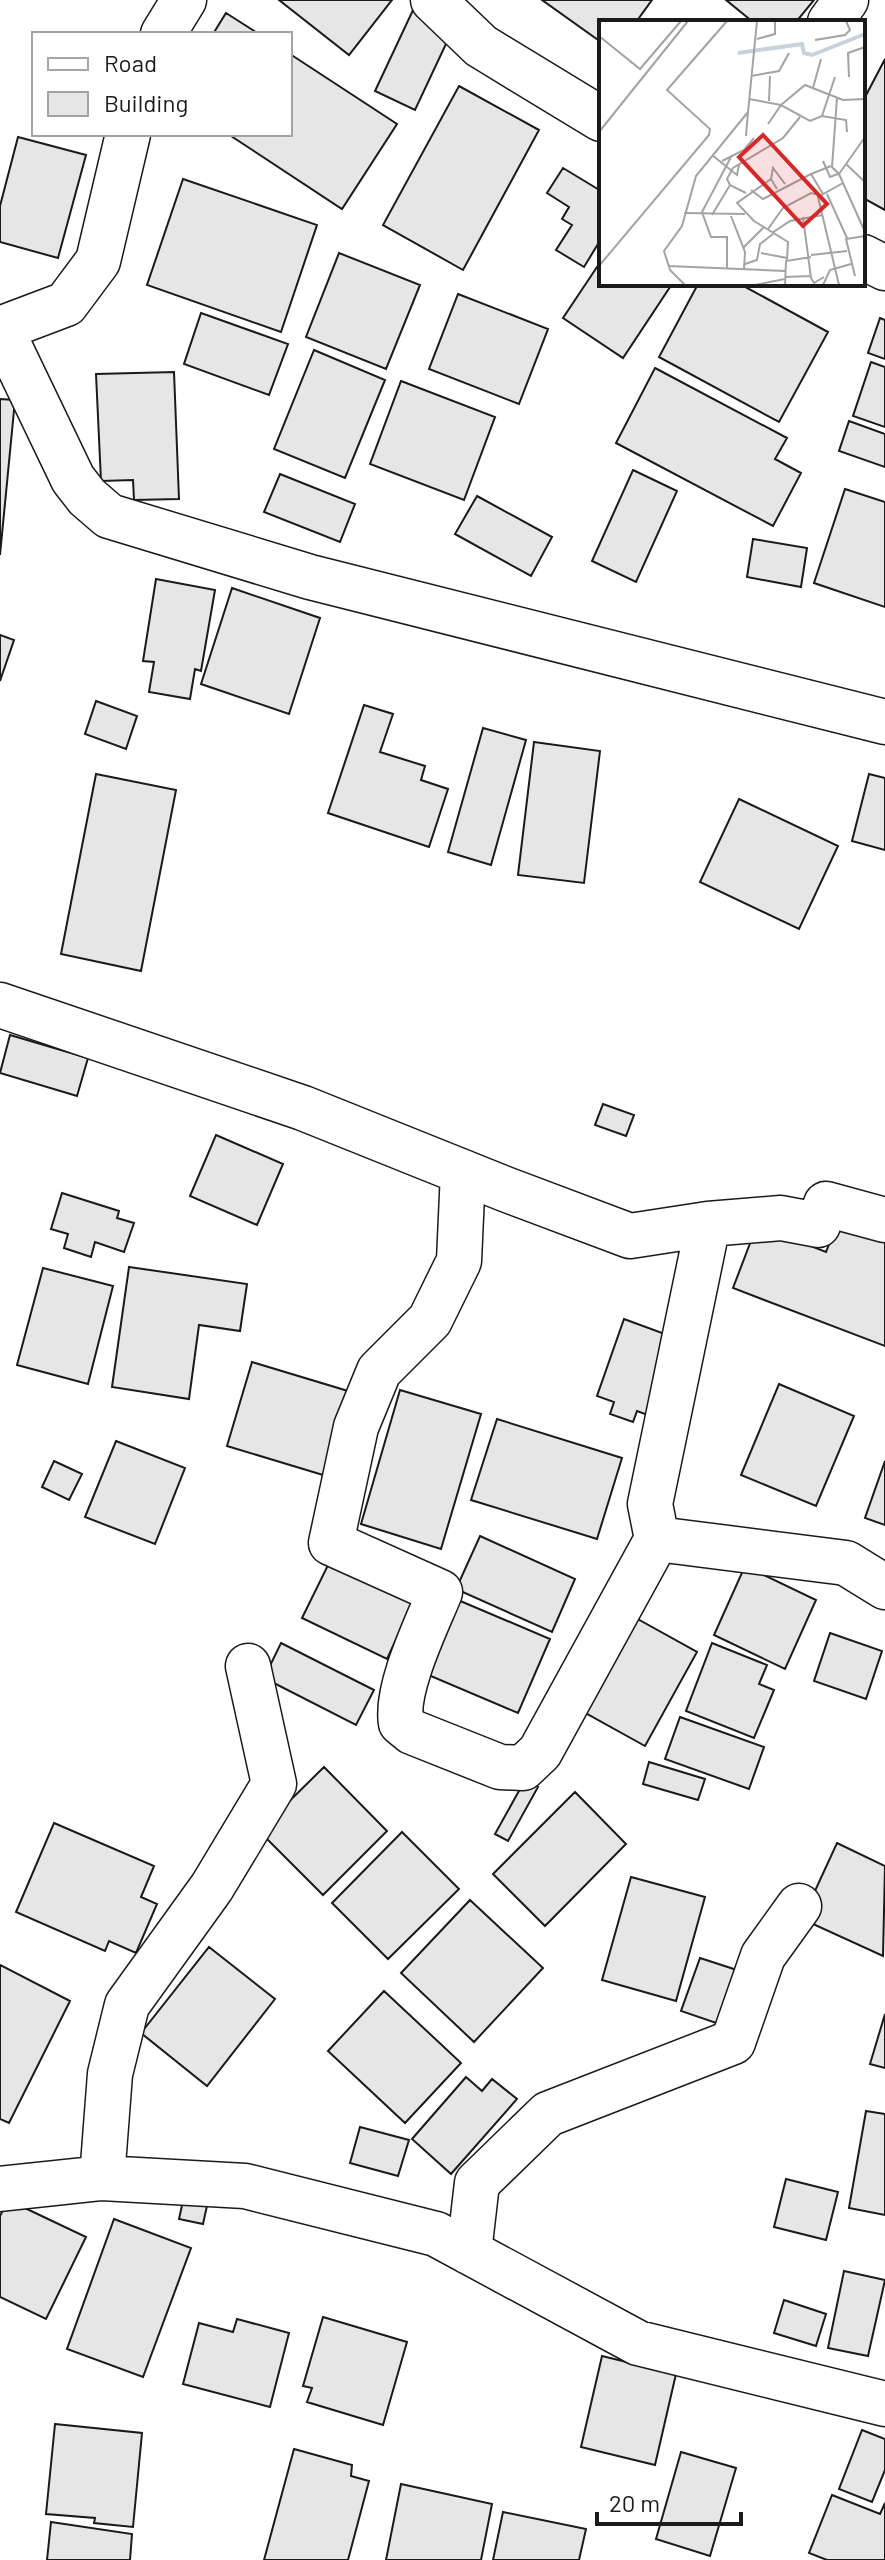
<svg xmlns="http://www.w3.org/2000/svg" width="885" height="2560" viewBox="0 0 885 2560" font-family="Barlow,sans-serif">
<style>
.building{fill:#e6e6e6;stroke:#1a1a1a;stroke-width:2}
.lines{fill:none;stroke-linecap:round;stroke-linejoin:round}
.minor-casing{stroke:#1a1a1a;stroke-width:47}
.minor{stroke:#fff;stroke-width:44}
.inset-river{fill:none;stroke:#c6d2dc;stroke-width:4}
.inset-road{fill:none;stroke:#a3a3a3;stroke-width:2}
.view{fill:#d62828;fill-opacity:0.15;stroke:#d62828;stroke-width:4}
.inset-edge{fill:none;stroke:#1a1a1a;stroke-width:4}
</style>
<rect width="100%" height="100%" fill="#fff"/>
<path class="building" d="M279,0H392L349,55Z
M542,0H652L636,22H601V42Z
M726,0H814L796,22H753Z
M413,10L453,29L415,110L375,91Z
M226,13L259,34H213Z
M290,54L397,124L342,209L228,134H290Z
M885,59V210L863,198V101Z
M459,86L539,130L463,270L383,225Z
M18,137L86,155L58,258L0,242V206Z
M563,168L601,191V239L584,267L556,250L572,225L562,219L569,207L547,193Z
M183,179L317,225L281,332L147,285Z
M339,253L420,285L386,369L306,337Z
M601,261V284H672L623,358L563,318Z
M698,284H740L828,332L779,422L659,357Z
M458,294L548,329L519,404L429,369Z
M201,313L288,344L269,395L184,364Z
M880,318L885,320V359L868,353Z
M314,350L385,380L345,478L274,449Z
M871,362L885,367V427L853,416Z
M655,368L787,438L775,459L801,473L773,526L616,443Z
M174,372L179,499L134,500L133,480L101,481L96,374Z
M401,381L495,417L464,500L370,464Z
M0,399L15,400L0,555Z
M849,421L885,434V467L839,451Z
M633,470L677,491L636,582L592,561Z
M280,474L355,504L340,542L264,512Z
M845,489L885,502V607L814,583Z
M477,496L552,537L531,576L455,534Z
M753,539L807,548L801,587L747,577Z
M156,579L215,590L201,671L195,669L190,699L149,692L154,662L143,661Z
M232,588L320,618L289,714L201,684Z
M0,635L14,640L0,681Z
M96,701L137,716L126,749L85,734Z
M364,705L393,714L380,752L425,766L421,780L448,789L429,847L328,813Z
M483,728L526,740L491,865L448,852Z
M534,742L600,751L584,883L518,875Z
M96,774L176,790L141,971L61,954Z
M869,774L885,778V850L852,841Z
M739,799L838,846L799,929L700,882Z
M10,1035L88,1058L77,1096L0,1073Z
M603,1104L634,1115L626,1136L595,1125Z
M216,1135L283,1164L257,1225L190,1196Z
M62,1193L119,1211L117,1218L134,1223L124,1252L95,1242L91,1257L64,1248L68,1234L51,1229Z
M839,1219L885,1236V1346L733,1288L757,1225L826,1252Z
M129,1267L247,1284L240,1331L199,1325L189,1399L112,1387Z
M43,1268L113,1286L88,1384L17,1365Z
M624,1319L684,1341L656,1418L637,1411L633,1422L610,1414L614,1402L597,1396Z
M252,1362L348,1391L323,1475L227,1446Z
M779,1384L854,1416L816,1506L741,1475Z
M400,1390L481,1414L441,1549L361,1524Z
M497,1419L622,1458L597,1539L471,1500Z
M116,1441L185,1468L155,1544L85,1517Z
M54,1461L82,1474L69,1500L42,1487Z
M885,1461V1525L865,1518Z
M480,1536L575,1579L552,1632L456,1589Z
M331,1559L415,1599L387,1659L302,1618Z
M745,1566L816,1600L785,1669L714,1635Z
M458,1600L550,1639L518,1713L426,1674Z
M625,1612L697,1652L645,1746L573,1706Z
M830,1633L882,1651L866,1699L814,1681Z
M281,1643L374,1690L356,1725L264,1678Z
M712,1643L767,1665L759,1684L774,1690L754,1738L686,1711Z
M680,1717L764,1747L749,1789L665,1759Z
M649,1762L705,1779L698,1800L643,1784Z
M324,1767L387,1831L323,1895L259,1831Z
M525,1780L538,1787L508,1841L495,1834Z
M575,1792L626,1844L545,1926L493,1874Z
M54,1823L154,1866L141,1897L157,1904L136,1953L109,1941L105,1951L16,1912Z
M402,1832L459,1889L388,1959L332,1903Z
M837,1843L885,1866L883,1956L802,1919Z
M631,1877L705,1897L676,2001L602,1980Z
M470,1900L543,1968L474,2042L401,1973Z
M209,1947L275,1999L207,2086L141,2033Z
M700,1958L743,1972L725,2026L681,2011Z
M0,1965L70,2001L9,2123L0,2119Z
M384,1991L461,2063L405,2123L328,2051Z
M885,2014V2068L870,2064Z
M466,2077L482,2091L492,2079L517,2099L451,2174L412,2139Z
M866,2111L885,2114V2215L849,2208Z
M360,2127L409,2140L398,2176L350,2163Z
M786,2179L838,2192L826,2240L774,2227Z
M186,2187L210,2192L203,2224L179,2219Z
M8,2200L86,2237L46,2319L0,2297V2216Z
M114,2219L191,2248L143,2377L67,2349Z
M844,2271L885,2280L868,2356L828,2348Z
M784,2300L826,2314L816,2346L774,2333Z
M323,2317L407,2342L383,2425L307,2402L312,2388L303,2386Z
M237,2319L289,2333L270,2407L183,2384L199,2323L233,2332Z
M602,2356L676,2374L655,2465L581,2447Z
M55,2424L142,2433L133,2527L94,2523L95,2518L46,2514Z
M862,2430L885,2439V2470L872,2502L839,2489Z
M294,2449L352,2465L351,2476L369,2481L348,2560H264Z
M681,2452L736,2468L710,2556L656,2539Z
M401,2484L492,2504L481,2560H386Z
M832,2495L880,2514L885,2503V2560H827L809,2553Z
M503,2512L586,2529L579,2560H493Z
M51,2522L132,2534L130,2560H47Z"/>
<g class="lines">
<g class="minor-casing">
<path id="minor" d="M433,0L481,46L601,119
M830,22L846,0
M163,34L184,0
M863,257L885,268
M0,329L66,304L98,261L128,134
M2,331L73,479L87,497L109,516L310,577L885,722
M0,1005L303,1108L505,1189L630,1236L708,1224L781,1218L818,1225L826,1204L885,1220
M463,1172L459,1261L430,1320L379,1371L356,1427L331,1543L440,1592C426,1626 395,1689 401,1723L412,1732L500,1767L523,1768L540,1752L657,1539
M708,1224L650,1504L657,1539L846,1563L885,1587
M102,2178L110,2074L127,2005L212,1887L274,1784L248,1666
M0,2189L102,2178L245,2186L436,2234L638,2343L885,2404
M469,2252L477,2183L548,2114L733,2042L763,1956L799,1906"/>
</g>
<use href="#minor" class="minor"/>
</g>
<g transform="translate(599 20)">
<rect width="266" height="266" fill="#fff"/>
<path class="inset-river" d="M139,33L203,24L205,33L213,35L266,14"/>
<path class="inset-road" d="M0,16L41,49L82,1M158,19L176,14V1M216,20L246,15L251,10L247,1M152,56L180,51L190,33M250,57L249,33L266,27M214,68L222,39M238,78L233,147L240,154M150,79L182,85L206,65L244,80L266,79M170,81L171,56M223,96L236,57M169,104L182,85L211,101L223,96L247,100L248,112M0,112L89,1M147,116L149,92M266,117L240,154L266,212M113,135L138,155L140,145M123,141L145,130L155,118M224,141L231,157L239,154M247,144L266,162M172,159L174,148L186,164M131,165L128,159L134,148L184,118L201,97M178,169L172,159L138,183L155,201L189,222L188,240M152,170L164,179L212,154M224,174L212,154L232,146M228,174L248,218M85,193L146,194M113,195L131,165L147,173M132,196L146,232L145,249M204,197L212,258L215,263L225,257M169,209L184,188L212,173L220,175M173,213L191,201L224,195M144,228L165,207M162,233L188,238M212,235L248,231M146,244L158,240L161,224L174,214M0,246L110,115L111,109L68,70L128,1M69,246L186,251M128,248V217H112L103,192L132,137M256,256L247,219L266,216M186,257L211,256M86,265L71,250L65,231L83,206L97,156L149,92L158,1M156,265L186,259M186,265L187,241L212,237M224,265L231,250L252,244M240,265L219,177L244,163"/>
<path class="view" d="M164,115L228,184L204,206L140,137Z"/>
<rect width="266" height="266" class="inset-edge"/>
</g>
<rect x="32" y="32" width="260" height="104" fill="#ffffff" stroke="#a3a3a3" stroke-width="2"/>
<rect x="48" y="58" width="40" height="12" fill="#ffffff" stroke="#a3a3a3" stroke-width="2"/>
<text x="104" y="72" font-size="24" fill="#1a1a1a">Road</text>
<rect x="48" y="92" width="40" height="24" fill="#e6e6e6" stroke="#a3a3a3" stroke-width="2"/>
<text x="104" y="112" font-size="24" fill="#1a1a1a">Building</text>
<path d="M597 2512v12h144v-12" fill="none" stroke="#1a1a1a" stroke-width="4"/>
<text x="609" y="2512" font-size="24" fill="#1a1a1a" stroke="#ffffff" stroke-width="6" paint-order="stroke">20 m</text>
</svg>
